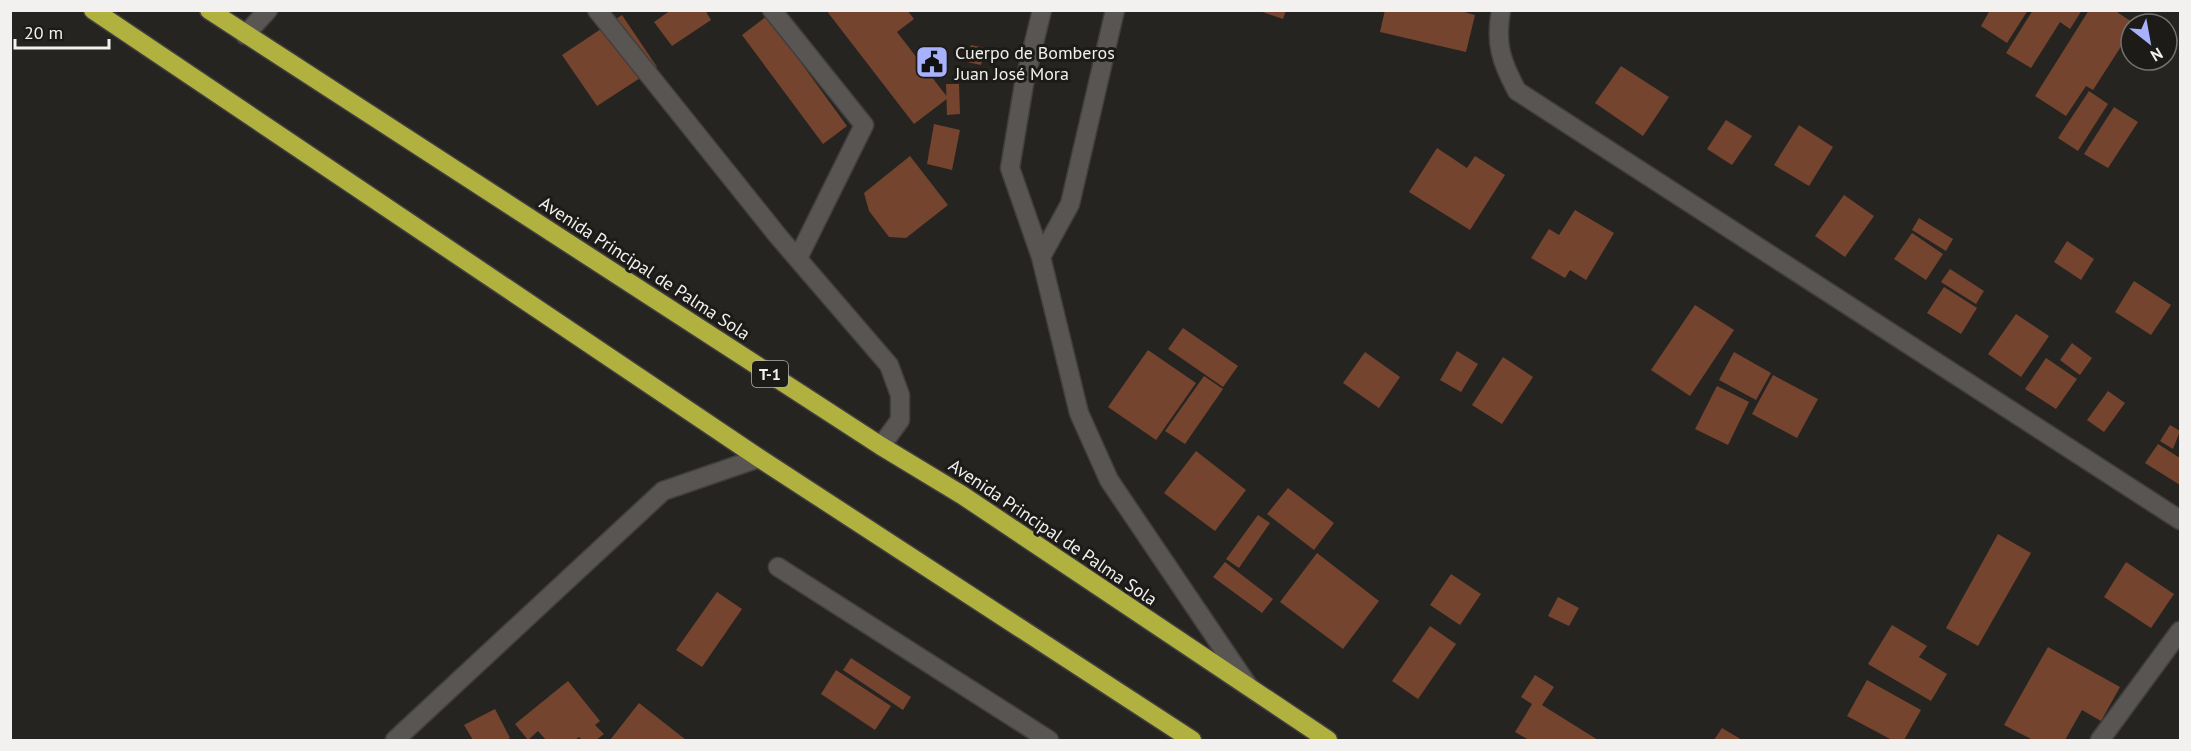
<svg xmlns="http://www.w3.org/2000/svg" width="2191" height="751" viewBox="0 0 2191 751" font-family="'PT Sans',sans-serif">
<style>
.building{fill:#74442e}
.lines{fill:none;stroke-linecap:round;stroke-linejoin:round}
.minor-casing{stroke:#413f3d;stroke-width:21}
.highway-casing{stroke:#413f3d;stroke-width:21}
.minor{stroke:#585552;stroke-width:18}
.highway{stroke:#b1b13f;stroke-width:18}
.labels{text-anchor:middle;dominant-baseline:central;stroke-width:6;stroke-linejoin:round;paint-order:stroke}
.shield{fill:#1c1b18;stroke:#b2b1ae;stroke-width:1.5}
.shield-label{font-size:16px;font-weight:bold;fill:#f3f1ef}
.poi-label{font-size:18px;fill:#f3f1ef;stroke:#1c1b18;text-anchor:start}
.street-label{font-size:18px;fill:#f3f1ef;stroke:#1c1b18}
</style>
<rect width="100%" height="100%" fill="#262421"/>
<path class="building" d="M671,10H705L711,20L672,46L654,22Z
M826,10H907L914,19L897,32L948,98L914,124Z
M1257,10H1286L1283,19Z
M1385,10H1457L1475,15L1466,52L1380,32Z
M1990,10H2028L2007,43L1981,26Z
M2033,10H2082L2070,29L2060,22L2031,68L2006,53Z
M2089,10H2114L2135,24H2131V31L2093,90L2086,86L2066,116L2035,96Z
M622,15L657,67L597,106L562,55Z
M767,16L847,126L823,144L742,35Z
M971,45L985,48L981,65L967,62Z
M1621,66L1669,97L1643,136L1595,103Z
M946,84H959L960,114L947,115Z
M2089,91L2108,104L2078,151L2058,138Z
M2114,107L2138,122L2108,168L2084,154Z
M1726,120L1752,136L1732,165L1707,149Z
M934,124L960,130L952,170L927,164Z
M1799,125L1833,147L1809,186L1774,165Z
M1437,148L1467,168L1475,156L1505,175L1470,230L1409,192Z
M910,156L948,205L906,238L889,237L869,211L864,193Z
M1844,195L1874,216L1845,257L1815,236Z
M1575,210L1614,233L1586,280L1570,270L1565,278L1531,258L1549,229L1559,235Z
M1919,218L1953,239L1946,251L1912,230Z
M1912,233L1943,254L1926,280L1894,259Z
M2067,241L2094,259L2081,280L2054,262Z
M1950,269L1984,291L1976,304L1941,282Z
M2134,281L2171,305L2151,335L2115,312Z
M1944,287L1977,308L1961,334L1927,313Z
M1695,305L1734,330L1690,396L1651,370Z
M2016,314L2049,336L2021,377L1988,354Z
M1183,328L1238,366L1223,387L1168,349Z
M2072,343L2092,358L2080,375L2060,360Z
M1148,350L1196,383L1156,440L1108,407Z
M1457,351L1478,364L1461,392L1440,380Z
M1365,352L1400,377L1379,408L1343,383Z
M1734,352L1771,373L1756,400L1719,380Z
M1503,357L1533,377L1502,424L1472,405Z
M2046,358L2077,379L2056,409L2025,389Z
M1773,375L1818,399L1797,438L1752,414Z
M1204,376L1223,389L1185,444L1165,431Z
M1717,386L1749,402L1728,445L1695,429Z
M2108,391L2125,403L2104,432L2087,420Z
M2170,425L2180,431L2173,449L2160,441Z
M2158,444L2180,458V485L2145,463Z
M1196,451L1246,490L1215,531L1164,493Z
M1288,488L1334,523L1314,550L1267,514Z
M1258,515L1270,523L1239,568L1226,559Z
M1998,534L2031,553L1978,646L1946,628Z
M1317,553L1379,601L1343,649L1280,602Z
M1225,562L1273,599L1262,613L1213,577Z
M2126,562L2174,594L2151,628L2104,597Z
M1451,574L1481,594L1460,625L1430,605Z
M717,592L742,609L702,667L676,650Z
M1558,597L1579,608L1569,626L1548,616Z
M1892,625L1927,646L1919,657L1947,674L1931,701L1868,664Z
M1430,626L1456,644L1418,699L1392,681Z
M2048,647L2120,687L2101,721L2082,710L2065,740H2033L2004,725Z
M851,658L911,697L903,710L843,670Z
M836,670L891,706L875,730L821,694Z
M1535,675L1554,687L1542,705L1598,740H1529L1515,732L1532,704L1521,697Z
M1867,680L1921,710L1904,740H1892L1847,716Z
M568,681L600,721L595,725L604,734L596,740H582L579,737L575,740H546L538,731L528,740L515,724Z
M639,703L686,740H610Z
M495,709L510,738L506,740H473L464,725Z
M1722,728L1742,740H1714Z"/>
<g class="lines">
<g class="minor-casing">
<path id="minor" d="M597,10L778,236L889,365L900,395V420L881,446
M772,10L864,125L798,258
M1042,10L1024,84L1010,168L1041,257L1079,413L1109,480L1249,687
M1501,10C1495,44 1501,61 1517,91L2180,520
M245,35L268,10
M1041,257L1070,204L1115,10
M778,567L1049,740
M395,740L663,491L759,458
M2100,740L2180,631"/>
</g>
<g class="highway-casing">
<path id="highway" d="M93,10L759,458L1192,740
M209,10L881,446L962,495L1328,740"/>
</g>
<use href="#minor" class="minor"/>
<use href="#highway" class="highway"/>
</g>
<defs>
<g id="civic-square" transform="scale(1.725)"><rect x="-9" y="-9" width="18" height="18" rx="4" fill="#a7b1fc" stroke="#1c1b18"/><path d="M-.6-6.5H3V-4.5H.6V-3L4-1V1h2V6H-6V1h2V-1L-.6-3ZM-1.2 2.5V6h2.4V2.5Z" fill="#111"/></g>
</defs>
<g fill-rule="evenodd">
<use href="#civic-square" x="932" y="62"/>
</g>
<g class="labels">
<rect class="shield" x="752" y="361" width="36" height="26" rx="4.5"/>
<g class="shield-label">
<text x="770" y="374">T-1</text>
</g>
<g class="poi-label">
<text x="955" y="52">Cuerpo de Bomberos<tspan x="955" dy="21">Juan José Mora</tspan></text>
</g>
<g class="street-label">
<text transform="translate(645 268) rotate(33)">Avenida Principal de Palma Sola</text>
<text transform="translate(1053 532) rotate(34)">Avenida Principal de Palma Sola</text>
</g>
</g>
<rect width="2191" height="751" fill="none" stroke="#f3f1ef" stroke-width="24"/>
<g transform="translate(2149 42) rotate(149)"><circle r="28" fill="#1c1b18" stroke="#72716e" stroke-width="1.5"/>
<path d="M0-4.5L10 22L0 15L-10 22Z" fill="#a7b1fc"/>
<text y="-9" font-size="16" font-weight="bold" text-anchor="middle" fill="#f3f1ef">N</text>
</g>
<path d="M15 39v9h94v-9" fill="none" stroke="#f3f1ef" stroke-width="3"/>
<text x="24" y="39" font-size="18" fill="#f3f1ef" stroke="#1c1b18" stroke-width="4.5" paint-order="stroke">20 m</text>
</svg>
